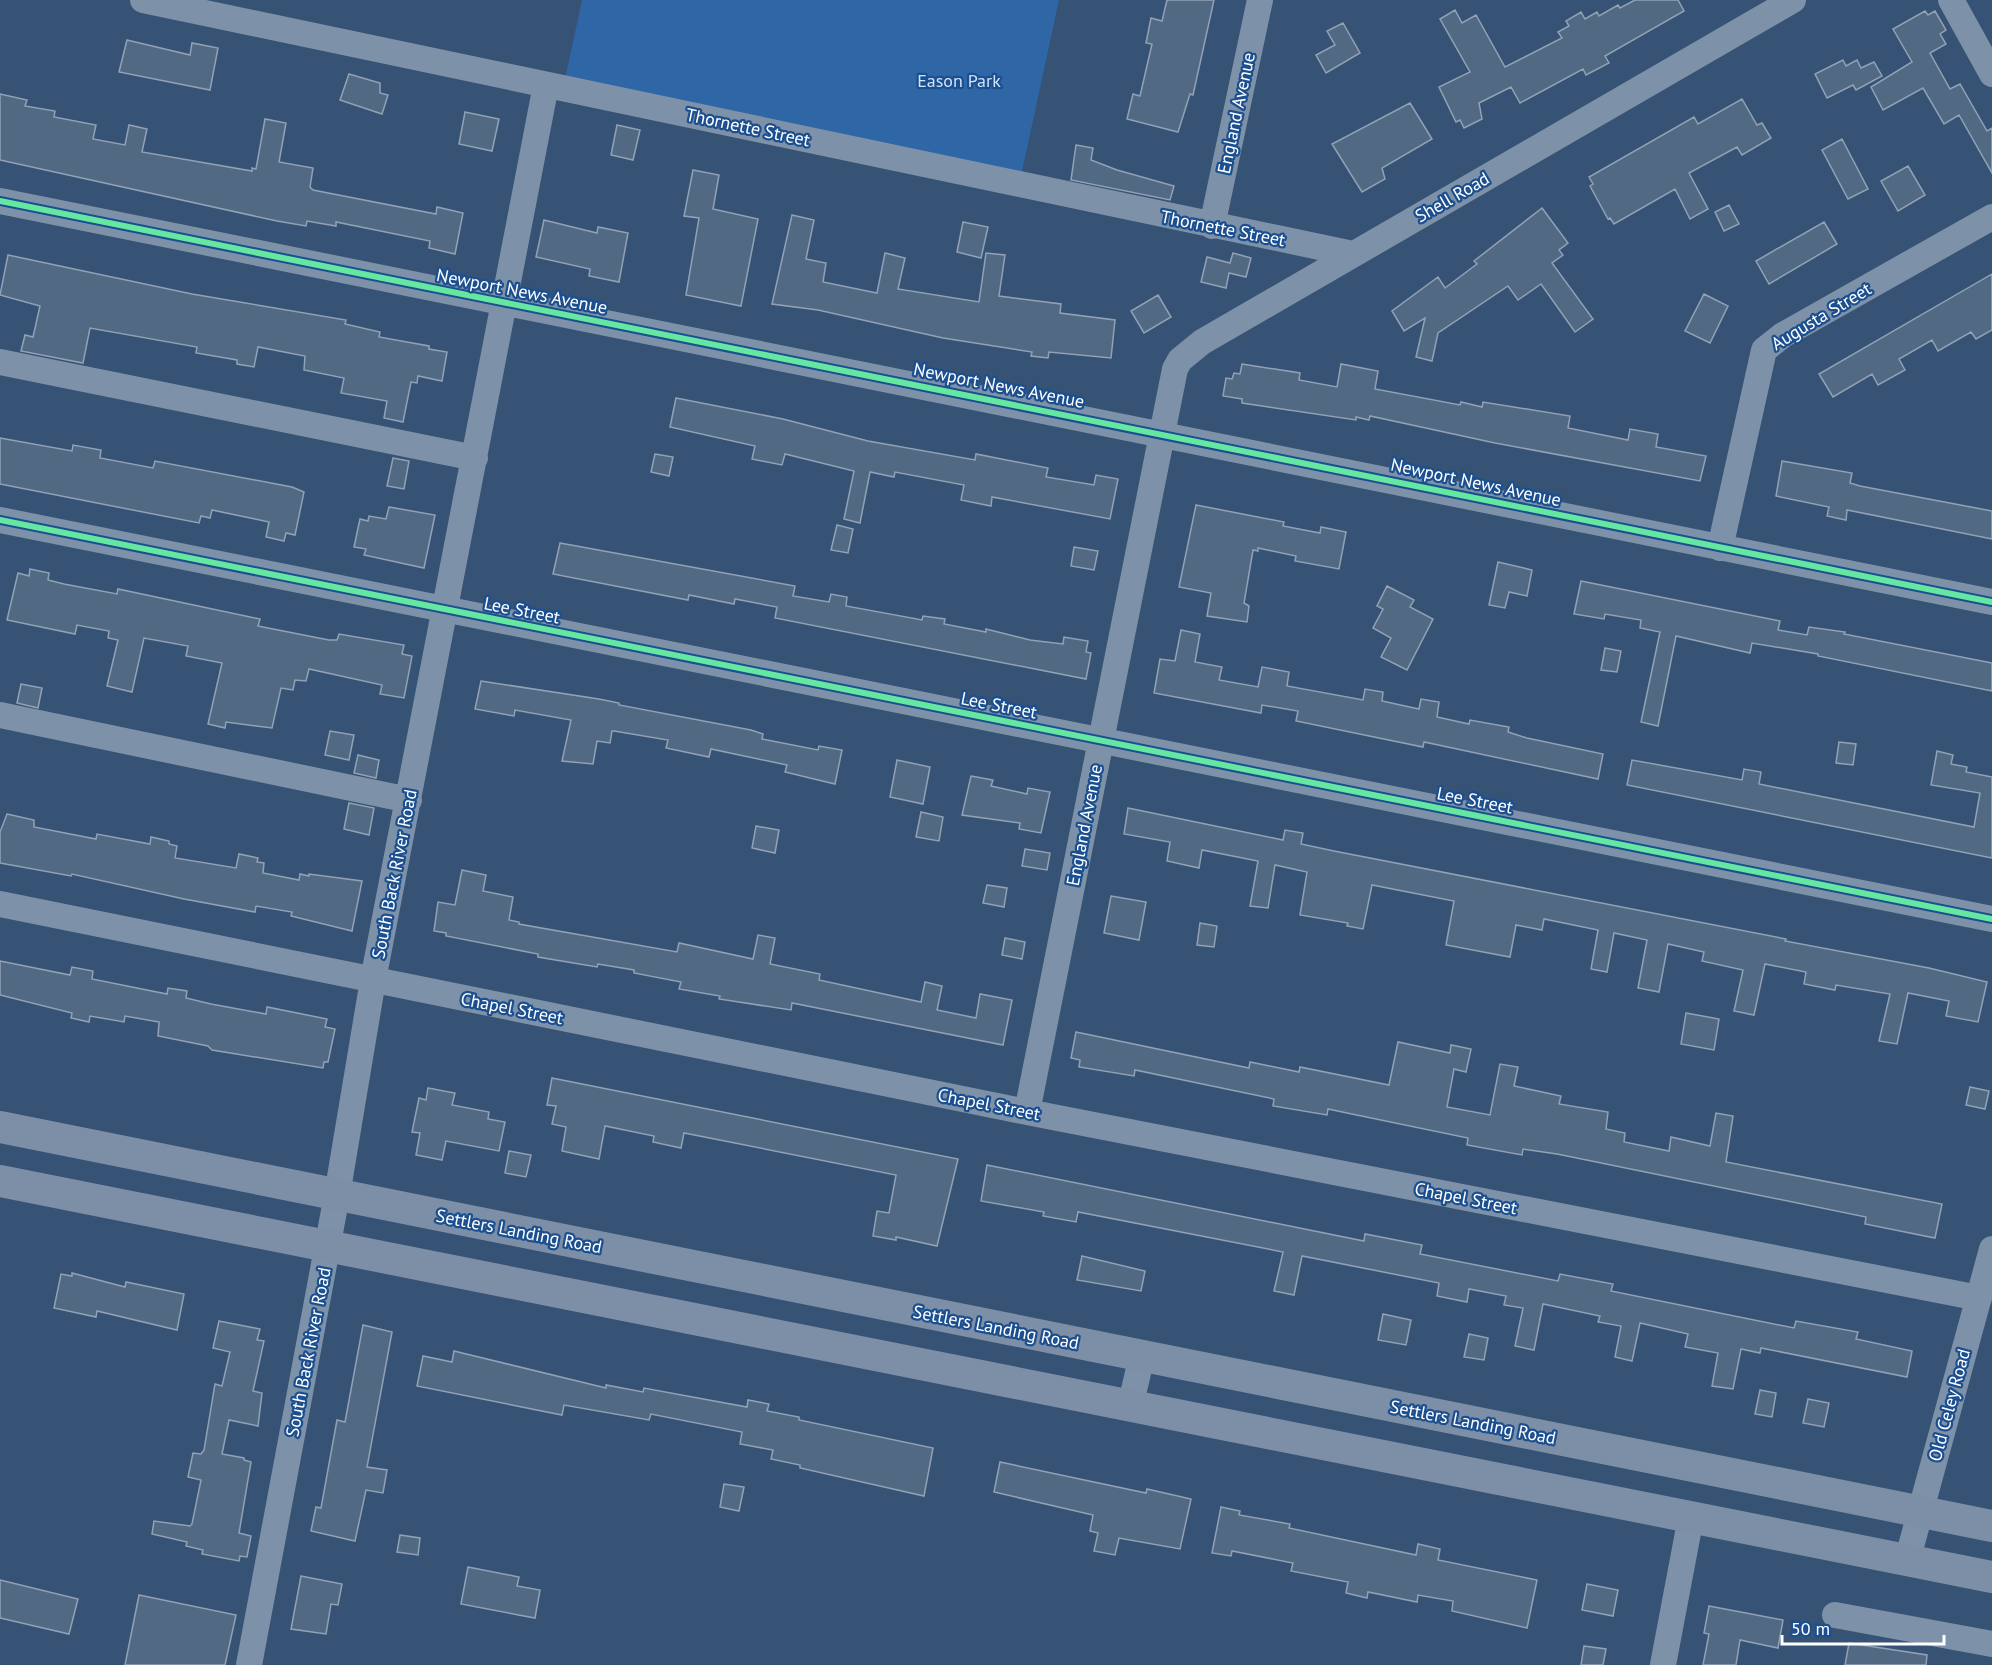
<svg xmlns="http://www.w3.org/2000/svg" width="1992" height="1665" viewBox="0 0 1992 1665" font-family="'PT Sans',sans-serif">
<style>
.green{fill:#2f66a5}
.building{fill:#526984;stroke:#92a2b6;stroke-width:1.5}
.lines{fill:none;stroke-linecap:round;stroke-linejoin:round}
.minor{stroke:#7d92a8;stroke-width:26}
.major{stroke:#7d8ea7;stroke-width:32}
.cycleway-casing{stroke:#1b4f8f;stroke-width:10}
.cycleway{stroke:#66e7a1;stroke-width:6}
.labels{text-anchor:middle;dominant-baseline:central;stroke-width:4.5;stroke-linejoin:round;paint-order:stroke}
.park-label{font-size:18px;fill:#cfe3fa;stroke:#1b4f8f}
.street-label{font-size:18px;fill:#fff;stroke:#1b4f8f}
</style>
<rect width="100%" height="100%" fill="#365274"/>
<path class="green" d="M582,0H1059L1021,176L565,79Z"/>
<path class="building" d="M1167,0H1214L1193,95L1190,94L1178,132L1127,119L1133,94L1140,96L1152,44L1146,43L1151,18L1162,21Z
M1635,0H1678L1684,11L1605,56L1609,63L1586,75L1583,69L1520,103L1511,87L1479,103L1482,119L1464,128L1460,120L1456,122L1439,87L1470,72L1440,19L1455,10L1462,23L1476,15L1505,67L1562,38L1558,32L1569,26L1566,21L1581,12L1585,19L1597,12L1599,16L1618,5L1620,8Z
M1925,11L1928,15L1935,11L1946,30L1940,34L1946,44L1930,53L1950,89L1960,84L1987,131L1992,128V173L1959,115L1944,124L1923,88L1883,110L1871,87L1912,62L1893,29Z
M1343,23L1360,53L1326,73L1316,55L1335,45L1327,31Z
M127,40L190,55L192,43L218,48L210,90L119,72Z
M1843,60L1846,66L1857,60L1861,68L1874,62L1882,76L1856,90L1853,85L1827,98L1815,74Z
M349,74L380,83V93L388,95L382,114L340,100Z
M0,94L27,100L25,106L55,111L54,117L96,125L93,139L125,145L129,125L147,129L142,152L252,171V168L256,169L265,119L286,123L279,162L313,168L310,187L313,190L436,214L437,207L463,213L455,254L429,248L430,241L336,222V226L307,221L306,226L277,221L0,160Z
M1742,99L1757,125L1762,123L1771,138L1742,155L1737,147L1689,173L1708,209L1690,219L1675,189L1614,224L1610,218L1608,219L1590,186L1593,184L1589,177L1694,117L1698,124Z
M1410,103L1432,139L1382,168L1385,179L1362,192L1332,144Z
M465,112L499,119L492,151L459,144Z
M617,125L640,130L633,160L611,155Z
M1842,139L1868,189L1848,199L1822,150Z
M1076,145L1093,148L1091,160L1117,170L1174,186L1170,200L1071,180Z
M1908,166L1925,195L1898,211L1881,181Z
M693,170L719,175L713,209L758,219L741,306L686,295L699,218L684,216Z
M1729,205L1739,224L1724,231L1715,212Z
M1542,208L1568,243L1559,250L1563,255L1552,263L1593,319L1575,332L1541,284L1518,300L1508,286L1438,333L1432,361L1416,357L1425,318L1404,331L1392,311L1438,277L1445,288L1477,264L1474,261Z
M792,215L814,220L806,259L826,263L823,282L877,293L885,253L905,258L898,289L979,302L986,253L1005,255L999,296L1061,304L1060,313L1115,320L1111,358L1049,352L1048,358L1031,356L1032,352L943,338L818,310L772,304Z
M544,220L597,233L598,227L628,233L619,282L589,276L590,269L536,257Z
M963,222L988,227L981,258L957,252Z
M1824,222L1837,244L1769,284L1756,261Z
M1233,253L1251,258L1246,277L1229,273L1226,288L1201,282L1207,257L1230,263Z
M8,255L192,294L346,320L345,324L380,332L379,337L429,346V349L447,352L442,381L418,376L417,383L411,382L403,422L384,418L387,401L341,393L344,378L304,370L305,356L258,347L254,367L237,364V360L196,353L197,347L90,328L83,363L21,351L25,335L33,337L40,306L0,295Z
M1992,274V330L1976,339L1971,332L1938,351L1932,340L1899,359L1905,370L1878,385L1872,374L1833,397L1819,374Z
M1704,294L1728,306L1710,343L1685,331Z
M1158,295L1171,317L1144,333L1131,311Z
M1242,364L1300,373L1299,380L1337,387L1341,364L1378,371L1375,389L1460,405L1461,402L1482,407L1483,402L1570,416L1568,428L1628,440L1630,429L1658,434L1656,447L1706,456L1700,481L1495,443L1370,416L1369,420L1356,417V420L1242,403V399L1223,396L1226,378L1232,379L1234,373L1240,374Z
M676,398L783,419L868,441L975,460L976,454L1048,468L1046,477L1094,485L1096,475L1118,479L1110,519L992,497L991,506L961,500L964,485L895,472L894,477L870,472L860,523L844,519L854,471L785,454L782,465L752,459L755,446L670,427Z
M0,438L72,451L73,445L101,450L100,458L153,468L155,461L292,487L304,492L295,535L286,533L284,541L266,537L269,522L212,510L210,518L201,516L199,523L0,484Z
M655,454L673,457L669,476L651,472Z
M393,458L409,461L404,489L387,486Z
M1782,461L1852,473L1850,483L1860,486L1992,511V539L1847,510L1846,520L1827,516L1829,507L1776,496Z
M1196,505L1284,522L1283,526L1320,533L1321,527L1346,532L1339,569L1295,561L1296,556L1258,548V551L1253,550L1244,603L1249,606L1247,622L1207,616L1211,593L1179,587Z
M389,507L435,515L424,568L364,555L366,549L354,547L360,519L368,521L369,516L386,519Z
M837,525L853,529L848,553L831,550Z
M560,543L795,586L793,596L829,602L831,594L847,597L846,606L922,620L923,616L945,619L944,624L986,632V629L1030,640L1063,644L1064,637L1088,641L1086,652L1091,653L1086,679L775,618L777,607L735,599L734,604L689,595L688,600L553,574Z
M1074,547L1098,551L1094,570L1071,566Z
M1498,562L1532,570L1527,596L1509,592L1505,608L1489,605Z
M30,569L49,573L48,580L64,584L117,594L118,589L260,619L258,626L268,628L329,640H337L339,634L404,645L402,654L412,656L404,698L380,694L382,685L309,669L306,681L295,680L293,690L281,688L272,728L226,722L225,728L208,724L222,663L186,656L188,646L144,638L132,692L107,686L118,640L108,638L109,631L77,625L75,634L7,620L18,573L29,576Z
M1581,581L1780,621L1778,630L1807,635L1809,627L1845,632L1844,634L1992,663V691L1818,656V654L1752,643L1750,653L1676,636L1658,726L1641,722L1660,632L1640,628L1641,620L1605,614L1604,619L1574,614Z
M1387,586L1414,600L1410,607L1433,619L1407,670L1381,657L1391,638L1373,628L1383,609L1377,606Z
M1181,630L1200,634L1195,662L1222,667L1219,680L1258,687L1262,667L1289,672L1287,686L1363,700L1365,689L1383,692L1382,701L1419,709L1421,699L1439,702L1437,717L1469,724L1470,720L1509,727L1508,732L1527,738L1603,754L1598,779L1424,742L1423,747L1296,721L1298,711L1262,705L1261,713L1154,693L1160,659L1175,661Z
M1605,648L1621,651L1617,672L1601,670Z
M481,681L599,699L619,703V705L751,730L763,734L762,739L818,750L819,746L842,750L835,784L785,772L787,765L711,749L709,757L666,748L668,740L614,731H612L610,743L597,741L593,764L562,761L571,720L515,710L514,716L475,709Z
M21,684L42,688L38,708L17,703Z
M330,731L354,735L349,760L325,755Z
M1839,742L1856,744L1853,765L1836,763Z
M1937,751L1953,755L1951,764L1967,767L1966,772L1992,777V858L1627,785L1632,760L1742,780L1744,769L1761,772L1759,784L1974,827L1980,793L1931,785Z
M358,755L379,760L376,778L354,773Z
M897,760L930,767L923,804L890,797Z
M971,776L993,780L991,786L1027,794L1028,788L1050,792L1041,833L1019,829L1020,823L962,815Z
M349,803L374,808L369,835L344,829Z
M1128,808L1283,840L1285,830L1303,833L1301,844L1334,851L1786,939L1785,941L1929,968L1987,982L1978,1022L1946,1016L1949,1001L1908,993L1897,1044L1879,1041L1890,994L1836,985L1835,990L1804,984L1806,972L1765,964L1754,1015L1734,1011L1743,970L1702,961L1704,952L1668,944L1659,992L1638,988L1647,940L1614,933L1607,972L1591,969L1598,930L1544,919L1542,930L1516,925L1510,957L1446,945L1454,901L1372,885L1363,929L1347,926L1348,923L1300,915L1307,872L1275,865L1268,908L1250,906L1258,861L1202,850L1199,868L1167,861L1170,842L1124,834Z
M921,812L943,817L939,841L916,837Z
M7,814L34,820V827L96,839L97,834L150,844L151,837L169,841V844L177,846L175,858L236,868L239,854L258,858L257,862L264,863L263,873L299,880L300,874L309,876V874L362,881L352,931L291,916L292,912L256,906L255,912L184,899L72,874L71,876L0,863V832Z
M756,826L779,830L775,853L752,848Z
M1025,849L1050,853L1047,870L1022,866Z
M462,870L486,875L483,891L513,897L509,920L519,922V924L677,952L679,943L753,959L758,935L775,938L770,964L820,974L819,980L921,1002L925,982L942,986L937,1010L976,1018L980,994L1012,1000L1003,1045L792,1003L791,1010L719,999L720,996L679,989L681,982L634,973V970L598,964L597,967L538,957V954L446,936V933L434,931L438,902L455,905Z
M987,885L1007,888L1004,907L983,903Z
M1111,896L1146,902L1139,940L1104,933Z
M1200,923L1217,926L1214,947L1197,945Z
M1005,938L1025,942L1022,959L1002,955Z
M0,961L70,975L72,967L93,971L92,979L167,994L168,988L187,991L186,998L211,1004L266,1014L267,1007L327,1019L325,1027L335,1029L328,1062H324L323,1068L212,1050L208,1046L158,1036L159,1022L125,1016L124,1022L90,1016L89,1022L71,1018L72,1013L0,995Z
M1686,1013L1719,1019L1714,1050L1681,1044Z
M1076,1032L1249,1068L1250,1062L1299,1072L1300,1067L1389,1085L1398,1042L1450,1053L1451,1045L1471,1049L1466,1072L1454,1069L1447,1107L1490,1115L1500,1064L1518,1067L1514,1086L1561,1096L1559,1104L1608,1112L1606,1129L1625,1133L1624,1142L1669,1151L1671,1137L1710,1146L1716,1113L1733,1116L1726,1162L1942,1204L1935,1238L1865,1224L1866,1217L1557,1154L1523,1149L1522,1155L1467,1145L1468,1138L1347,1113L1328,1109L1327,1115L1273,1106L1274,1099L1135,1070L1134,1076L1079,1067L1080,1060L1071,1058Z
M552,1078L958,1159L937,1246L896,1237V1240L873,1236L877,1211L889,1213L896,1175L684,1133L681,1148L653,1142L654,1136L605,1126L599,1159L562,1151L566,1127L552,1124L556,1106L547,1105Z
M1970,1087L1989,1091L1985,1109L1966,1105Z
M428,1088L455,1093L452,1105L489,1112L488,1119L505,1122L499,1151L446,1141L442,1160L416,1155L420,1133L412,1132L419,1098L426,1100Z
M509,1151L531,1155L526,1177L505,1173Z
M987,1165L1364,1241L1365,1234L1422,1245L1420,1254L1558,1281L1560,1274L1613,1284L1611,1291L1794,1328L1796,1321L1858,1332L1856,1339L1912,1351L1907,1377L1761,1348L1760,1353L1741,1349L1733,1389L1712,1386L1718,1353L1685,1347L1688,1334L1640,1323L1632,1361L1615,1357L1621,1326L1598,1322L1600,1316L1543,1304L1534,1350L1515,1346L1523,1308L1504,1305L1506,1296L1469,1289L1467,1302L1437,1296L1439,1283L1302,1256L1294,1295L1274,1291L1283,1252L1078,1212L1076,1222L1043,1216L1044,1212L981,1201Z
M1082,1256L1145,1271L1141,1291L1077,1280Z
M72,1273L125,1287L126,1282L184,1294L177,1330L97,1311L96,1317L54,1308L61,1274L72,1276Z
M1383,1314L1411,1320L1406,1345L1378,1340Z
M219,1321L260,1329L257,1340L264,1341L253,1391L262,1393L258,1426L229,1420L222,1454L244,1458V1460L251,1462L239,1533L251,1536L247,1557L240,1556L239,1561L202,1554L203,1550L186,1546L187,1542L152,1534L154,1521L190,1526L192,1524L201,1480L188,1477L193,1453L201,1454L204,1450L215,1384L222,1386L230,1352L213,1348Z
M363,1325L392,1332L367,1467L387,1470L383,1493L366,1490L355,1541L311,1531L316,1507L321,1508L337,1420L345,1422Z
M1469,1334L1488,1338L1484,1360L1464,1357Z
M454,1351L606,1388V1385L643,1392L644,1388L747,1407L748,1400L769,1404L767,1411L799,1417V1420L933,1448L924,1496L800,1468V1465L771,1459L773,1450L740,1444L742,1432L651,1414L649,1420L564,1405L562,1415L417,1386L423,1356L452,1362Z
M1760,1390L1776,1393L1772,1417L1755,1414Z
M1808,1399L1829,1403L1824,1427L1803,1423Z
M1000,1462L1146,1493L1147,1489L1191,1499L1180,1549L1119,1538L1115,1555L1094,1551L1098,1533L1090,1531L1093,1515L994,1492Z
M724,1484L744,1487L739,1511L720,1507Z
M1221,1507L1240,1511L1239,1515L1290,1524L1289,1528L1416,1555L1418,1544L1440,1549L1438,1560L1537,1580L1527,1628L1452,1611L1453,1601L1418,1595L1417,1602L1368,1592L1367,1598L1346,1593L1348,1582L1291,1571L1293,1563L1232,1551L1231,1556L1212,1553Z
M400,1535L420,1538L418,1555L397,1552Z
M468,1567L519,1577L517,1586L540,1590L535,1618L461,1604Z
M301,1576L342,1584L338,1605L331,1604L326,1634L291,1629Z
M0,1580L78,1599L69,1634L0,1618Z
M1587,1584L1618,1590L1613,1616L1582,1610Z
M139,1595L236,1615L225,1665H125Z
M1709,1606L1783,1620L1778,1648L1740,1640L1736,1665H1703L1709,1634L1704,1633Z
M1849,1643L1927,1655L1926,1665H1845Z
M1584,1646L1606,1649L1603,1665H1581Z"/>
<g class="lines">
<path class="minor" d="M143,0L1353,254
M1951,0L1992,74
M0,201L1992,602
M1212,226L1260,0
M0,362L475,458
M0,520L1992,919
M1720,548L1764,350L1783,335L1992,217
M0,715L409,800
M0,904L1027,1112L1979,1298
M1027,1112L1175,369L1180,360L1202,342L1793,0
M1130,1407L1142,1356
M1907,1561L1992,1249
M1835,1615L1992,1644
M249,1665L337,1195L373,980L546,85
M1663,1665L1691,1517"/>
<path class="major" d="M0,1127L1992,1526
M0,1181L1992,1577"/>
<g class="cycleway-casing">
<path id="cycleway" d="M0,201L1992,602
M0,520L1992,919"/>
</g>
<use href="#cycleway" class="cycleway"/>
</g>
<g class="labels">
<g class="park-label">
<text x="959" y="80">Eason Park</text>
</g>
<g class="street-label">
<text transform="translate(1236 113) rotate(-78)">England Avenue</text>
<text transform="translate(748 127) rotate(12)">Thornette Street</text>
<text transform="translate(1452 197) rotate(-30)">Shell Road</text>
<text transform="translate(1223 228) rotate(11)">Thornette Street</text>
<text transform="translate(522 291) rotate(11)">Newport News Avenue</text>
<text transform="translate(1821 316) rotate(-31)">Augusta Street</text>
<text transform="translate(999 385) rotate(11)">Newport News Avenue</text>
<text transform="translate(1476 482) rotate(12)">Newport News Avenue</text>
<text transform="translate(522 610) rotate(11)">Lee Street</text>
<text transform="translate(999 705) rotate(11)">Lee Street</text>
<text transform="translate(1475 800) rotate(11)">Lee Street</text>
<text transform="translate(1084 825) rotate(-79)">England Avenue</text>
<text transform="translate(394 874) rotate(-79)">South Back River Road</text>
<text transform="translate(512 1008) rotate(11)">Chapel Street</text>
<text transform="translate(989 1104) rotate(11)">Chapel Street</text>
<text transform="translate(1466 1198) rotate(11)">Chapel Street</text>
<text transform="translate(519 1231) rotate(11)">Settlers Landing Road</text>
<text transform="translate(996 1327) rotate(11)">Settlers Landing Road</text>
<text transform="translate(308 1352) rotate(-79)">South Back River Road</text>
<text transform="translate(1949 1405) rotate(-75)">Old Celey Road</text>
<text transform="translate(1473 1422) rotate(11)">Settlers Landing Road</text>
</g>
</g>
<path d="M1782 1635v9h162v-9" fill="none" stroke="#ffffff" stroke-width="3"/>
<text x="1791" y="1635" font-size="18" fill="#ffffff" stroke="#1b4f8f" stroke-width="4.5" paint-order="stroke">50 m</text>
</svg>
